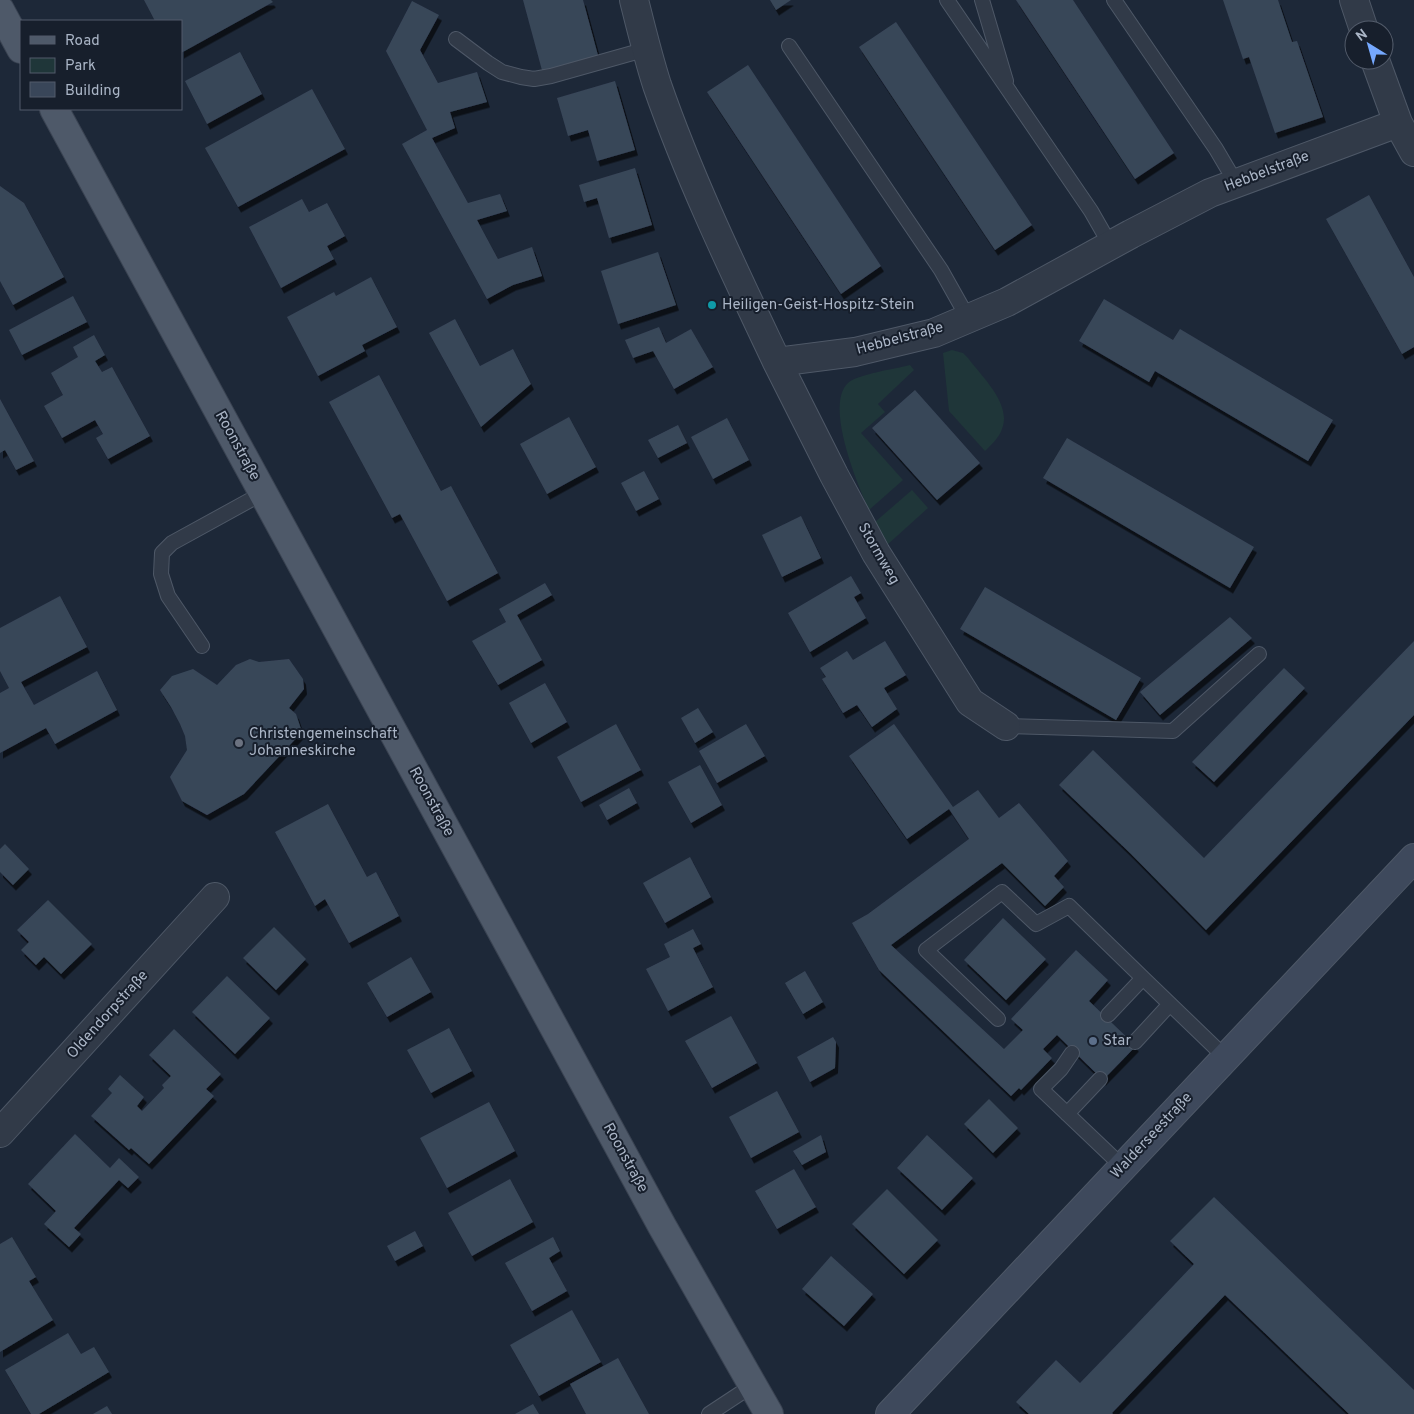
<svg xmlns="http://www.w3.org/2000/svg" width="1414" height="1414" viewBox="0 0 1414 1414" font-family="Overpass,sans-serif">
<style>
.green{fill:#1f3639}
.building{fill:#394659;filter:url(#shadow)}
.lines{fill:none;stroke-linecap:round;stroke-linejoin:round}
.service-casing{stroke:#4e5867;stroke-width:16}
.minor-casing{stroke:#4e5867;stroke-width:30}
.secondary-casing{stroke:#4e5867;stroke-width:30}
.primary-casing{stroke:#3a4352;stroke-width:30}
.service{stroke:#313a48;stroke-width:14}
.minor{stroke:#313a48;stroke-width:28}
.secondary{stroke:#3e495c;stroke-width:28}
.primary{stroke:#4e5969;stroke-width:28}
.culture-dot{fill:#0f9aa8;stroke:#171f2c;stroke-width:2}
.worship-dot{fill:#6b7280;stroke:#171f2c;stroke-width:2}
.service-dot{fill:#5c6f8a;stroke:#171f2c;stroke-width:2}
.labels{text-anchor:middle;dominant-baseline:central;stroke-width:4;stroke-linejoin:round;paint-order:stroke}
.street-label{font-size:15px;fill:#aab5c6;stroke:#171f2c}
.poi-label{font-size:15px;fill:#aab5c6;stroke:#171f2c;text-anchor:start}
</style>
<defs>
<filter id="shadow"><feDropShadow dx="3" dy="5.5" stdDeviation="0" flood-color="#0009"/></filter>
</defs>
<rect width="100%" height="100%" fill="#1d2838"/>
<path class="green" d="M952,350L963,353L968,358C982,377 1012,404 1002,429C999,438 991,445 985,451L949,411L943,353Z
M910,365L914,370L878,404L885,412L861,433L903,480L869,510C858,486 824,405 848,383C858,374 895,369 910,365Z
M912,490L928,508L887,545L875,522Z"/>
<path class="building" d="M144,0H271L273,2L181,53V21H155Z
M523,0H583L599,59L543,74Z
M770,0H791L776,10Z
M1016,0H1073L1174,153L1135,179Z
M1223,0H1278L1292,42L1297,41L1323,117L1275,133L1249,57L1243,59Z
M412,1L439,15L420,50L438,83L477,72L487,102L450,112L455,128L432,138L468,203L500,194L507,211L477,220L498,259L532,247L542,276L513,285L487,299L402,144L427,130L386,51Z
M896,22L1032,225L995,250L859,47Z
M240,52L262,94L207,124L185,81Z
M748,65L881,266L841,294L707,92Z
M615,81L635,150L597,161L588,130L568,136L557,98Z
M312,89L345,149L238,207L205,148Z
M635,168L652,225L609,238L597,198L584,202L579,185Z
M0,186L24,203L64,277L13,305L0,281Z
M1369,195L1414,277V347L1402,354L1326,219Z
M302,199L309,212L327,203L345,236L327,246L334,259L281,288L249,227Z
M658,252L676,305L618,324L601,271Z
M371,277L397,327L362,345L365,351L318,376L287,317L334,292L336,296Z
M73,296L87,322L22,355L9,330Z
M1104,299L1173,340L1180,329L1333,420L1308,461L1155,371L1149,382L1079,341Z
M455,319L480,366L513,349L531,384L481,427L429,333Z
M659,327L666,343L691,329L713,367L674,389L653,351L633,358L625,340Z
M94,335L105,355L95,361L102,372L112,367L150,436L108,459L96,438L103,434L95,420L62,438L44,406L63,395L51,373L78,357L73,347Z
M379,375L441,491L451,486L498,573L447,601L400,514L392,518L329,402Z
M915,390L980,463L937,500L872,428Z
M0,399L34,461L16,470L5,450L0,453Z
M569,417L596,467L547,494L520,444Z
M727,418L749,460L713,479L691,437Z
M678,425L687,443L658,458L648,440Z
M1067,438L1254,547L1230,588L1043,478Z
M644,471L659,499L636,511L621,483Z
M801,516L821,558L782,577L762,535Z
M851,576L861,593L854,597L866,618L810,652L788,613Z
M545,583L552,595L517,615L542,660L498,685L472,641L506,622L499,609Z
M985,587L1141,678L1116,720L960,629Z
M60,596L87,647L21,682L34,705L97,671L117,710L55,744L46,728L0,753V693L9,688L0,671V628Z
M1230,617L1252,638L1160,715L1140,692Z
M885,641L906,675L884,688L897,709L872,727L857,705L843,713L822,679L826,677L820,668L847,651L853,660Z
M1414,641V715L1206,930L1130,853L1059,785L1093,750L1204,858Z
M250,659L259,662L289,659L303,679L304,689L289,708L296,714L302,732L244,794L207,815L182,801L170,777L187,750L185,736L180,724L171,707L160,690L172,676L193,669L217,685L236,665Z
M1284,668L1305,688L1214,782L1192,762Z
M545,683L567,722L531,743L509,703Z
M698,708L713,732L695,743L681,718Z
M616,724L641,770L581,802L557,757Z
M746,724L765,756L717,783L699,751Z
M894,724L953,807L978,790L999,818L1019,803L1068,861L1054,876L1064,887L1045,906L1002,863L891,945L1004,1049L1023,1030L1011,1019L1076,950L1108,980L1089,1001L1136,1046L1103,1080L1057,1035L1043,1049L1052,1058L1021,1090L1019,1088L1011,1096L879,970L852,923L868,914L969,839L949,809L907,839L849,756Z
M700,765L722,805L691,823L668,782Z
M629,788L637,803L607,820L599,805Z
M328,804L367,877L376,872L399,916L349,943L325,899L315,906L275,832Z
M5,844L29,869L13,885L0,872V849Z
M690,857L711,897L665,923L643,883Z
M48,900L92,944L61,974L44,957L36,965L21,950L29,942L17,930Z
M1003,918L1046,959L1006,1000L964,960Z
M274,927L306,959L276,990L243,958Z
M693,929L701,944L693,948L713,987L668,1011L646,969L670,957L664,944Z
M411,957L431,992L387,1017L367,983Z
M805,971L823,1002L803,1014L785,983Z
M227,976L270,1018L235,1054L192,1012Z
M731,1016L757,1063L712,1088L685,1041Z
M449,1028L472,1071L431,1093L407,1050Z
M174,1029L221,1074L206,1089L214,1096L149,1164L131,1148L129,1150L91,1116L112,1093L108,1089L120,1075L144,1097L137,1106L142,1111L164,1088L162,1085L171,1076L149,1055Z
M833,1037L836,1042L835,1068L810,1082L797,1057Z
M777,1091L799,1132L751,1158L729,1117Z
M989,1099L1018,1128L993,1153L964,1124Z
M489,1102L515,1151L447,1188L420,1138Z
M75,1134L110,1168L119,1158L139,1177L128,1188L119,1180L74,1228L81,1234L69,1247L44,1224L56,1211L28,1184Z
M821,1135L826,1152L802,1165L793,1151Z
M927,1135L973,1178L942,1210L897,1168Z
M794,1169L816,1207L777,1229L755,1191Z
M510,1179L533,1222L472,1256L448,1213Z
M887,1189L938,1240L904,1274L852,1224Z
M1214,1197L1414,1390V1414H1349L1225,1295L1112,1413L1113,1414H1029L1016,1402L1056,1360L1080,1383L1136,1325L1194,1264L1170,1241Z
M415,1231L423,1246L395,1261L387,1246Z
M12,1237L36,1277L29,1281L53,1320L0,1352V1244Z
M553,1237L560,1251L549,1258L567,1291L532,1311L505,1263Z
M831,1256L873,1294L844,1326L802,1289Z
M572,1310L601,1362L539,1396L510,1345Z
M68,1333L81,1354L94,1347L109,1372L39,1414H31L5,1370Z
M618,1358L649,1414H586L570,1384Z
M533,1404L539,1414H515Z
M107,1406L112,1414H93Z"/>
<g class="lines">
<g class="service-casing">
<path id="service" d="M947,0L1091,211L1111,246
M982,0L1006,81
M1114,0L1216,149L1236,183
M456,39L488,63L502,72L521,77L534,79L551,76L647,49
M789,46L941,270L968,318
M202,646L168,596L161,574L162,553L172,543L263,493
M1006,726L1173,731L1259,654
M1108,1015L1143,978L1226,1058
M998,1019L926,950L1002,892L1036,924L1069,906L1143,978
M1135,1042L1170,1004
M1072,1053L1061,1069L1041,1089L1123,1167
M1067,1114L1100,1079
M709,1414L753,1385"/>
</g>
<g class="minor-casing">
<path id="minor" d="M634,0C641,28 648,57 657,85C690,180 734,271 777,362L855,352L934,333L1007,302L1131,234L1210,193L1398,123
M1354,0L1364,30
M1375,60L1398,123L1414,152
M777,362L834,475L876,553L970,702L1006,726
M0,1133L215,897"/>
</g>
<g class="secondary-casing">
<path id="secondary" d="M890,1414L1414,858"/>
</g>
<g class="primary-casing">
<path id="primary" d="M0,10L21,49
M54,109L593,1099L662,1226L769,1414"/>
</g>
<use href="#service" class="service"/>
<use href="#minor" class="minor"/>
<use href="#secondary" class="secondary"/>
<use href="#primary" class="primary"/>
</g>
<circle class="culture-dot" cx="712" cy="305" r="5"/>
<circle class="worship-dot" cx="239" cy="743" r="5"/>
<circle class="service-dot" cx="1093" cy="1041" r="5"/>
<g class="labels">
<g class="street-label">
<text transform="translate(1267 172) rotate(-21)">Hebbelstraße</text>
<text transform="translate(900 339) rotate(-15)">Hebbelstraße</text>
<text transform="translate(237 446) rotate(61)">Roonstraße</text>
<text transform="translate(878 554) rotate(60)">Stormweg</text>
<text transform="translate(431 802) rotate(61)">Roonstraße</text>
<text transform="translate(108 1015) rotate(-48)">Oldendorpstraße</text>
<text transform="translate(1152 1136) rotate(-47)">Walderseestraße</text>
<text transform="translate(625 1158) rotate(61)">Roonstraße</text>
</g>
<g class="poi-label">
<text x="722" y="305">Heiligen-Geist-Hospitz-Stein</text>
<text x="249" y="734">Christengemeinschaft<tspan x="249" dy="17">Johanneskirche</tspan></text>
<text x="1103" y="1041">Star</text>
</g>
</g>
<rect x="20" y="20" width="162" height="90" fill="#171f2c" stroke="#525b6a"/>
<rect x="30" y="36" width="25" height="8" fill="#4e5969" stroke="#525b6a"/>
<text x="65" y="45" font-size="15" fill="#aab5c6">Road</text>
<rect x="30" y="58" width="25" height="15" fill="#1f3639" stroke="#525b6a"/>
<text x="65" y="70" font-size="15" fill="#aab5c6">Park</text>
<rect x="30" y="82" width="25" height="15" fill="#394659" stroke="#525b6a"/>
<text x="65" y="95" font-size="15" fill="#aab5c6">Building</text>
<g transform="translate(1369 45) rotate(323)"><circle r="24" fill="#171f2c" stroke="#525b6a"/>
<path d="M0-4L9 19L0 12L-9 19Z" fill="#76a9ff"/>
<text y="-8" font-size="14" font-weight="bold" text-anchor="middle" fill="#aab5c6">N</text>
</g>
</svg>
